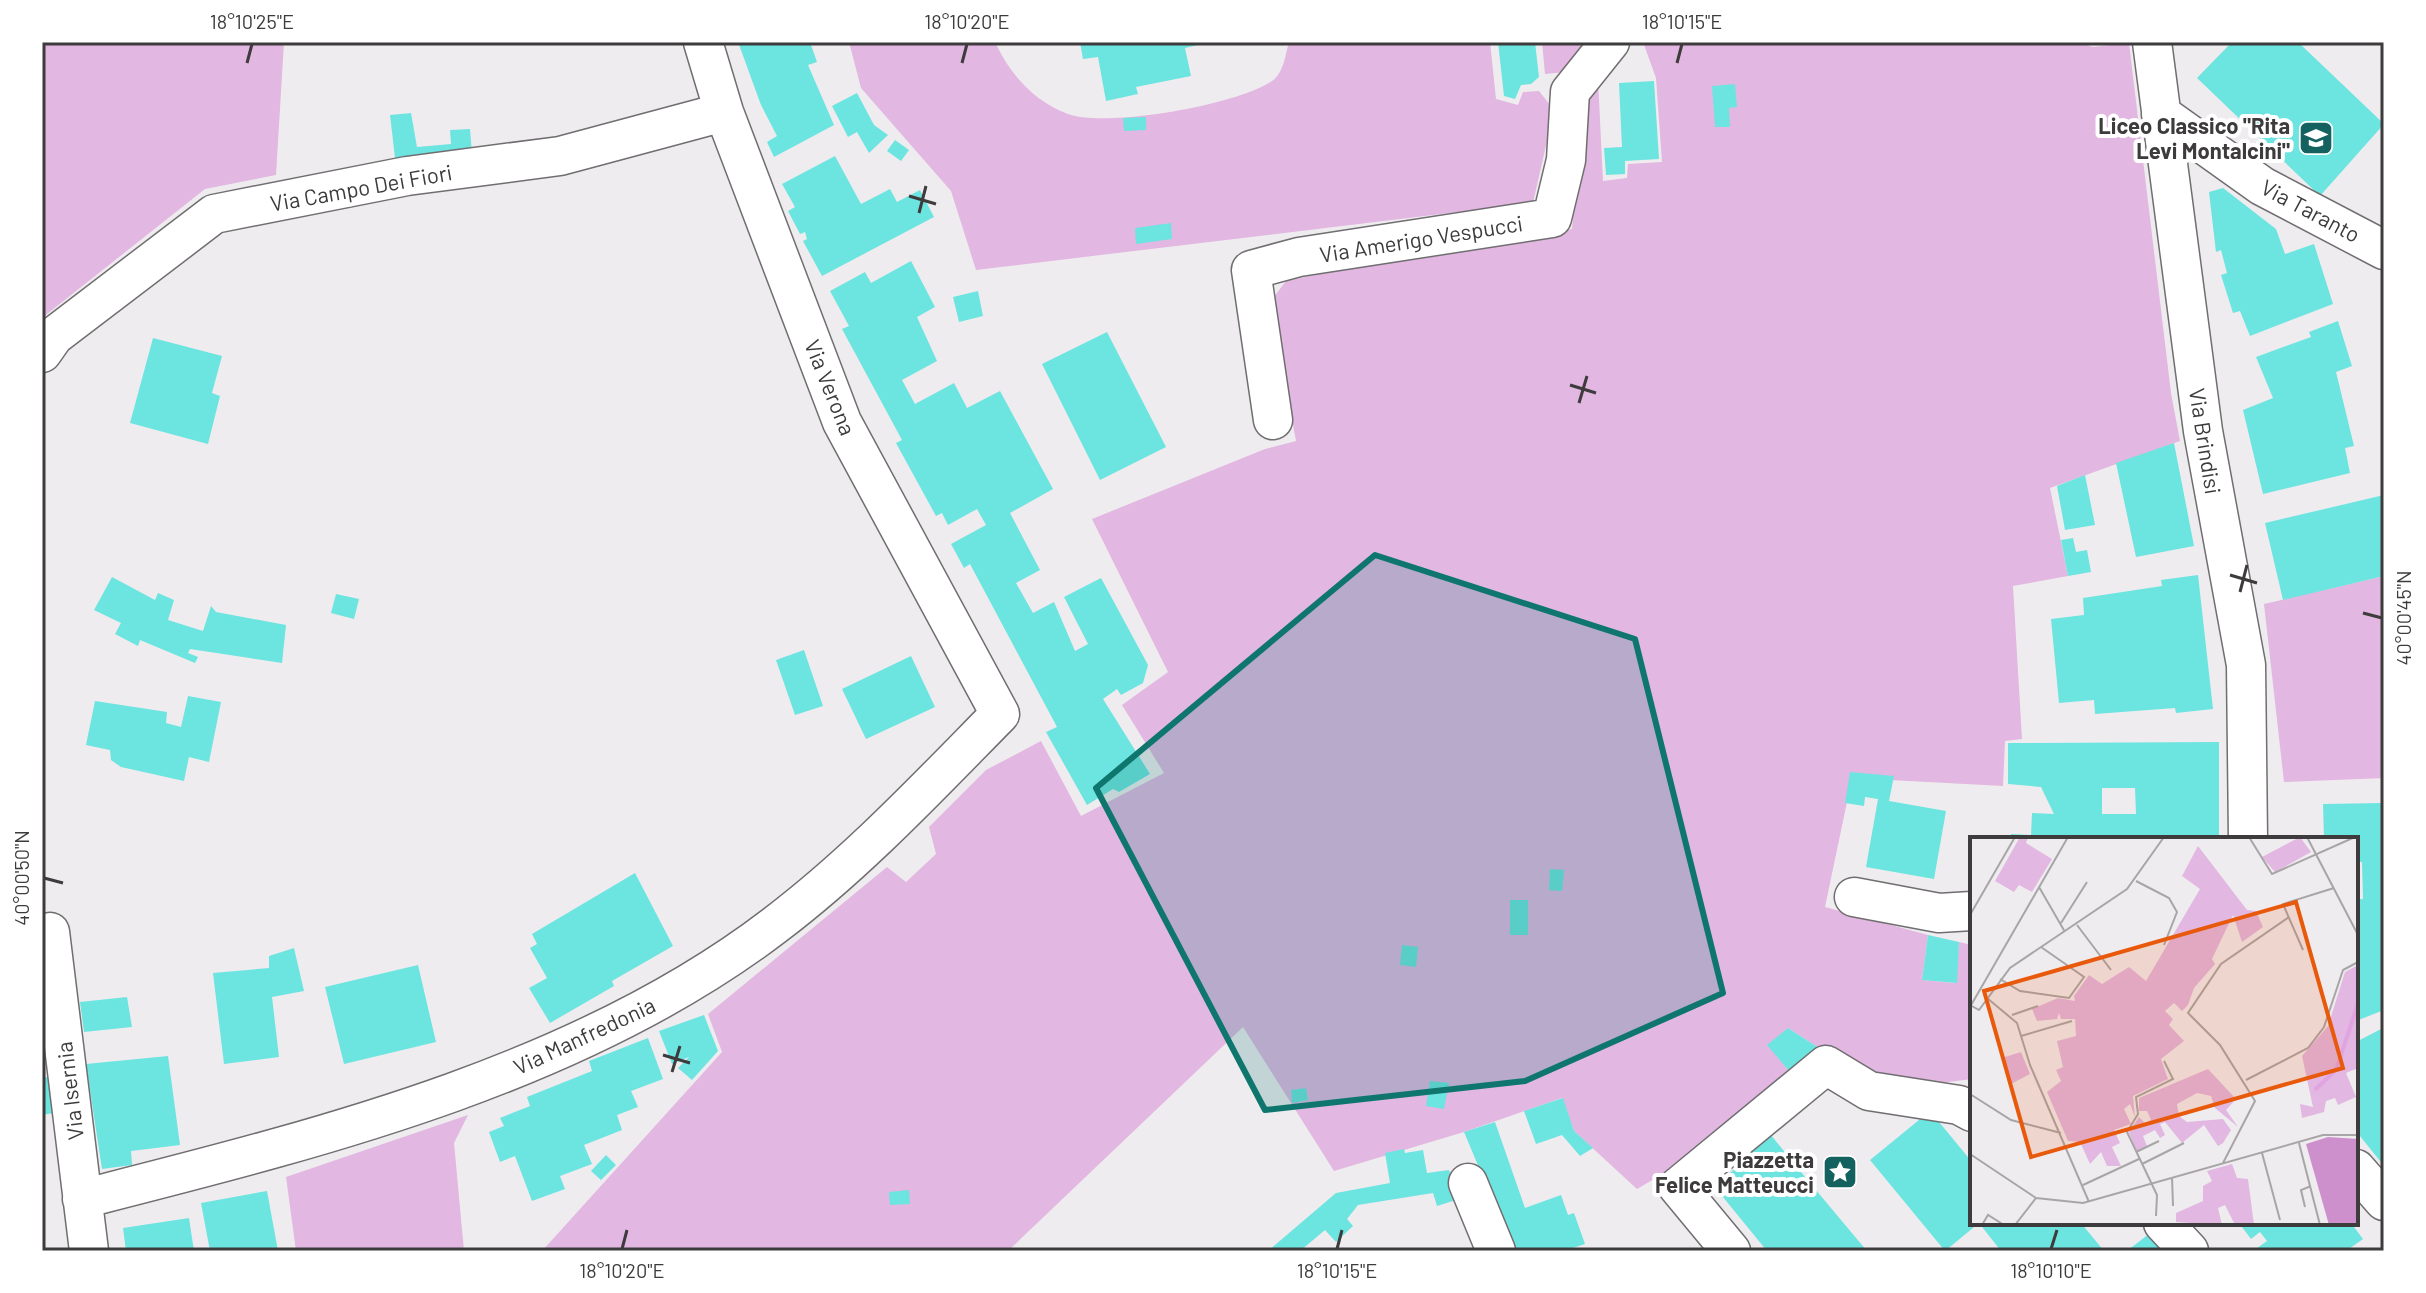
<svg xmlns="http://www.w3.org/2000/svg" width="2426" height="1293" viewBox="0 0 2426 1293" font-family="Barlow,sans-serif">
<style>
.green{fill:#e2b7e1}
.building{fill:#6ce4e0;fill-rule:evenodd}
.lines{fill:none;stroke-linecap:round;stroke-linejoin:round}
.street-casing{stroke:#706e70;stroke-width:41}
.street{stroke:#fff;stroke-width:38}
.marked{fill:#0f766e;fill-opacity:0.2;stroke:#0f766e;stroke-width:6;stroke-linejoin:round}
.ticks{fill:none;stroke:#3d3b3c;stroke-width:3}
.labels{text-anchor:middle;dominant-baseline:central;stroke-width:8;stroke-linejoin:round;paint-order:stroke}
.poi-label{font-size:22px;font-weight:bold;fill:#3d3b3c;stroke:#fff;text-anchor:end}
.street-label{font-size:22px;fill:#3d3b3c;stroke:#fff}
.inset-river{fill:none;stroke:#e2a4e0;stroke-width:4}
.inset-road{fill:none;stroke:#a8a5a7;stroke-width:2}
.view{fill:#e8590c;fill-opacity:0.15;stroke:#e8590c;stroke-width:4}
.inset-edge{fill:none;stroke:#3d3b3c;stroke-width:4}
.neatline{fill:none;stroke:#3d3b3c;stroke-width:3}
.ticks-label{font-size:20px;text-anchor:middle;fill:#3d3b3c}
</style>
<rect width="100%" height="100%" fill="#efecef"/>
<path class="green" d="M42,42H284L276,175L205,189L42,318Z
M849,42H995C1010,74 1033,101 1068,114C1107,128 1237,105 1272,81C1284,73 1285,55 1289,42H1490L1496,99L1518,105L1523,92L1539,91L1554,110L1533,203L976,270L951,191L861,88Z
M1542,42H1591L1566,72L1545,74Z
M1643,42H2077L2093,47L2129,43L2171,393L2180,441L2050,488L2068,576L2013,586L2022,739L2005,741L2003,786L1852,778L1825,907L1928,935L1922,980L1956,983L1959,942L1972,945V1079L1908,1087L1819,1048L1788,1028L1768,1045L1790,1072L1685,1161L1637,1189L1574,1131L1562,1098L1464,1132L1334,1171L1243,1027L1008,1251H542L722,1052L708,1014L887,867L906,882L936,854L929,827L986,770L1041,741L1081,816L1164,773L1122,705L1168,672L1092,519L1265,449L1296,441L1270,302L1286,281L1438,249L1572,229L1582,110L1598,79L1603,181L1627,178L1628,164L1662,162L1656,78Z
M2384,576V778L2284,782L2264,604Z
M468,1115L454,1143L464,1251H296L286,1177Z"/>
<path class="building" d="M738,42H810L817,62L808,65L834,125L774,157L767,142L777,136L761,105Z
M1080,42H1207V43L1185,48L1191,76L1136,87L1138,94L1106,101L1098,57L1083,59Z
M1498,42H1535L1539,77L1531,84L1521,85L1515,99L1504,96Z
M2232,42H2298L2384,124L2320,196L2197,78Z
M1654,81L1659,159L1625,161V174L1606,175L1604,148L1622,147L1619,83Z
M1735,84L1737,107L1729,108L1730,127H1715L1712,86Z
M857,93L874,125L888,135L869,153L857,132L848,137L832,106Z
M411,113L417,147L451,144L450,130L470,129L472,154L396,166L390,115Z
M1146,117V130L1124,131L1123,118Z
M895,140L909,150L901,161L887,151Z
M835,156L861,204L890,189L897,202L920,190L934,217L822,276L803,241L807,239L805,232L800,234L788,211L795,207L782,184Z
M2223,188L2276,229L2285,254L2314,244L2333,304L2250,336L2240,311L2233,313L2221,275L2227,273L2221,250L2216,252L2209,192Z
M1171,223L1172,239L1136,244L1135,228Z
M911,261L935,307L917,317L937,361L902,380L915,404L954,383L967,408L1000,391L1053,489L1010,513L1040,570L1016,583L1033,613L1054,602L1075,651L1088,644L1064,597L1101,578L1148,665L1143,683L1121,695L1117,689L1103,699L1150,774L1119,792L1113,789L1087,805L1046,732L1057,727L970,564L964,568L951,544L986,525L977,509L948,525L942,513L936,516L896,443L902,440L842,329L849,326L830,291L865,272L871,283Z
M978,291L983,316L959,322L953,297Z
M2338,321L2352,366L2336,372L2354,446L2345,448L2350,473L2263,494L2243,410L2273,398L2256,357L2311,337L2309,332Z
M1107,332L1166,447L1100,480L1042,364Z
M153,338L222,356L212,393L220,396L208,444L130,423Z
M2174,443L2194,546L2136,557L2116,463Z
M2085,475L2095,525L2065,530L2057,486Z
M2384,495V576L2283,600L2265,523Z
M2073,538L2076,552L2087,550L2091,572L2068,576L2061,540Z
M2198,575L2213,709L2176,713L2175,708L2095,714L2094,700L2059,703L2051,619L2084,615L2083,598L2162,586L2161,580Z
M112,577L155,600L158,593L174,600L168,620L203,631L211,606L216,612L286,625L282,663L190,649L188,653L198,657L195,663L140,640L138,646L115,634L121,623L94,610Z
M336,594L359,599L354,619L331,613Z
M804,650L823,706L795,715L776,660Z
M911,656L935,707L866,739L842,689Z
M188,696L221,702L209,762L189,757L184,781L121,767L111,760L110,750L86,745L95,701L167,712L166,723L181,727Z
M2219,742V839H2011V834L2031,835L2032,813L2054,814L2041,787L2008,784V743ZM2102,788H2135L2136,814H2102Z
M1850,772L1894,776L1889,801L1946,811L1934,879L1866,867L1878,799L1865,797L1864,806L1845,803Z
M2384,803V1010L2356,1021V899H2363L2362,862H2356V839H2324L2323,804Z
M1550,869L1564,870L1562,891L1549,890Z
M635,873L673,946L612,981L614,986L550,1023L529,988L547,978L530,948L537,944L532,934Z
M1510,900H1528V935H1510Z
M1928,935L1959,942L1957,983L1922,980Z
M1402,945L1418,947L1416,967L1400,965Z
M294,948L304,991L272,997L279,1057L224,1064L213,973L269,968V956Z
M418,965L436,1042L344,1064L325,987Z
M127,997L132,1027L84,1032L80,1002Z
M704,1015L718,1051L692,1080L678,1068L689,1057L672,1064L659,1031Z
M1788,1028L1819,1048L1790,1072L1767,1045Z
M2381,1029L2384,1032V1166L2356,1131V1042Z
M648,1038L663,1079L631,1091L638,1107L617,1115L622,1130L584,1145L592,1164L560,1176L565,1189L532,1201L515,1156L500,1162L489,1132L504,1126L500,1118L530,1106L527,1097L592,1071L589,1061Z
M168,1056L180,1145L131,1151L132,1165L102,1169L86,1064Z
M48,1077L54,1113L42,1115V1078Z
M1430,1081L1449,1083L1444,1109L1426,1106Z
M1306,1088L1308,1100L1292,1103L1291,1090Z
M1563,1098L1574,1131L1593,1148L1580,1156L1562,1135L1536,1144L1524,1111Z
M1930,1111L1972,1162V1223H2081L2104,1251H2001L1979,1223L1945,1251L1870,1160Z
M1495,1122L1525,1208L1561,1195L1568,1215L1574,1213L1585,1244L1564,1251H1514L1464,1132Z
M1766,1129L1810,1183L1867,1251H1767L1714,1186L1736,1168L1730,1159Z
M1404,1149L1405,1153L1423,1150L1427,1173L1449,1170L1459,1199L1437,1206L1433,1193L1358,1205L1347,1219L1353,1226L1336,1242L1325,1230L1300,1251H1268L1336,1193L1390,1183L1385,1153Z
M606,1155L616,1165L601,1180L591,1171Z
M909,1190L910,1204L890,1205L889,1192Z
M267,1191L278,1251H210L201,1203Z
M189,1218L194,1251H126L123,1228Z
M2239,1223H2351L2363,1239L2346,1251H2253L2267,1241L2260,1232L2251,1239Z
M2150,1233L2165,1251H2127Z"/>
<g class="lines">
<g class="street-casing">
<path id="street" d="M2152,42L2203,431L2246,665L2248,839
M2161,114L2262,186L2384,250
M42,353L54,336L214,214L407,176L560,156L724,112
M1273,420L1251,270L1299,257L1552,218L1566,160L1570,92L1610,42
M1854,897L1939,913L1972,911
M50,932L89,1251
M2356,1169L2384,1201
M1468,1183L1496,1251
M82,1199C317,1139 579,1075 775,925C857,863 928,787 1000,714L842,422L724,112L703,42
M2163,1223L2189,1251
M1731,1251L1678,1187L1826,1065L1869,1091L1959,1105L1972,1112"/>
</g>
<use href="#street" class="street"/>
</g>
<path class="marked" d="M1375,555L1635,639L1723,993L1525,1081L1265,1110L1096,788Z"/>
<path class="ticks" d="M247,63L252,44M962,63L967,44M1677,63L1682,44M909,196L936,204M919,213L926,186M1570,385L1596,393M1579,403L1587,376M2230,575L2257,583M2240,592L2247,565M2363,613L2382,618M44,878L63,883M663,1055L690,1063M672,1072L680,1046M622,1249L627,1230M1337,1249L1342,1230M2051,1249L2057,1230"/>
<defs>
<g id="school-square" transform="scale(1.8)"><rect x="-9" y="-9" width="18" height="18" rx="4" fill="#136260" stroke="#fff"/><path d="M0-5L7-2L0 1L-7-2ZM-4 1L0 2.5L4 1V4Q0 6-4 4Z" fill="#fff"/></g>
<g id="sight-square" transform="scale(1.8)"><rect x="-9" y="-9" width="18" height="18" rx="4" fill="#136260" stroke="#fff"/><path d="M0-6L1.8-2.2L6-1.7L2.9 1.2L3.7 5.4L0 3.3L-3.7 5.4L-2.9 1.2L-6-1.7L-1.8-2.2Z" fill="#fff"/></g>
</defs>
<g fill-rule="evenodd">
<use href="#school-square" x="2316" y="138"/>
<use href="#sight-square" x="1840" y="1172"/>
</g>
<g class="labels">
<g class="poi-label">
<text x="2290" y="125">Liceo Classico "Rita<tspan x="2290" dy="25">Levi Montalcini"</tspan></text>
<text x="1814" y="1159">Piazzetta<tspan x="1814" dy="25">Felice Matteucci</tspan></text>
</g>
<g class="street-label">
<text transform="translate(361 187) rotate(-10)">Via Campo Dei Fiori</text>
<text transform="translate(2311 210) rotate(28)">Via Taranto</text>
<text transform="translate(1421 238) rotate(-9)">Via Amerigo Vespucci</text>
<text transform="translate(831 387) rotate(68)">Via Verona</text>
<text transform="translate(2206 441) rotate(81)">Via Brindisi</text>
<text transform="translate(584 1035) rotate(-25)">Via Manfredonia</text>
<text transform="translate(69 1091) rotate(-97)">Via Isernia</text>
</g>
</g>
<g transform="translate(1970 837)">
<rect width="388" height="388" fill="#efecef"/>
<path d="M50,0H58L56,6L82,22L62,55L49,48L44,55L25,44ZM330,0L341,15L309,33L305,35L292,20ZM228,9L277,73L286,74L293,90L272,105L263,78L242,122L245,127L224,151L218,168L212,174L204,166L195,174L203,182L199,188L214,204L191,222L198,242L163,259L165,280L160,267L154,272L161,287L144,293L150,306L142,310L151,329H137L131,315L120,327L110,305L98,304L77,255L91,244L86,233L93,230L87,204L106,199L105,182H91L89,176L87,182L67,184L62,172L88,161L105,164L104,159L119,138L132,147L159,130L176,144L230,52L212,39ZM388,128V231L376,236L386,260L368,268L365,261L356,264L354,275L332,281L330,267L343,270L332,219L358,189L375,135ZM51,215L60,237L39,248L32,221ZM238,232L266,262L256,273L268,290L245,271L241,259L227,256L207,267L209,279L217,285L253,282L261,293L253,306L248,309L234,288L212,306L195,285L190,287L195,298L190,301L185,293L173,299L177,309L166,314L159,295L169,280L175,286L181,283L177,274H169V261ZM262,327L267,341L278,342L284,388H265L255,368L248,371L252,388L206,385V376L233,364V349L242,344L237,334Z" fill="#e2b7e1"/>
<path d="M358,300L388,302V388H359L336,307Z" fill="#cd90cc"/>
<path class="inset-river" d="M345,253L366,233L388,167"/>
<path class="inset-road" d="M279,0L302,37L385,0M337,0L388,98M166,44L199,61L207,75L194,108M69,50L95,95M0,78L45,0M91,86L117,45M107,88L141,133M333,113L313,67L364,51M30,142L50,154L99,161L114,140L71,110M17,161L47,186L60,228L119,365M0,168L9,173L40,131L157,52L194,0M0,170L98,0M42,178L68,169M51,199L102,184M276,243L338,211L354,190L373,133L388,125M0,257L41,283L91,296M329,306L350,388M166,315L189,304M292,316L310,383M0,317L66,361M253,326L285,264L250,208L218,176L251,127L319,80M172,327L214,306M202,340L203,369M113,348L169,322M66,361L113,366L353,298H388M335,370L331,353L341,349M186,379L187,358L157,295L168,277L166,260L203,242L194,224M12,388L18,378L34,388M45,388L66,361"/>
<path class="view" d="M326,65L373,231L61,320L14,154Z"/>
<rect width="388" height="388" class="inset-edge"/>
</g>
<rect width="2426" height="1293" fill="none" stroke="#ffffff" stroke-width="88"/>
<rect x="44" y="44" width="2338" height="1205" class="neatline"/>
<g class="ticks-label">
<text x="252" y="29">18°10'25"E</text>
<text x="967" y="29">18°10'20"E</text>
<text x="1682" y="29">18°10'15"E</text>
<text transform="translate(2404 618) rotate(-90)" y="7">40°00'45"N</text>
<text transform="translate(22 878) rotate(-90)" y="7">40°00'50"N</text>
<text x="622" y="1278">18°10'20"E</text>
<text x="1337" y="1278">18°10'15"E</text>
<text x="2051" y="1278">18°10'10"E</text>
</g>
</svg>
